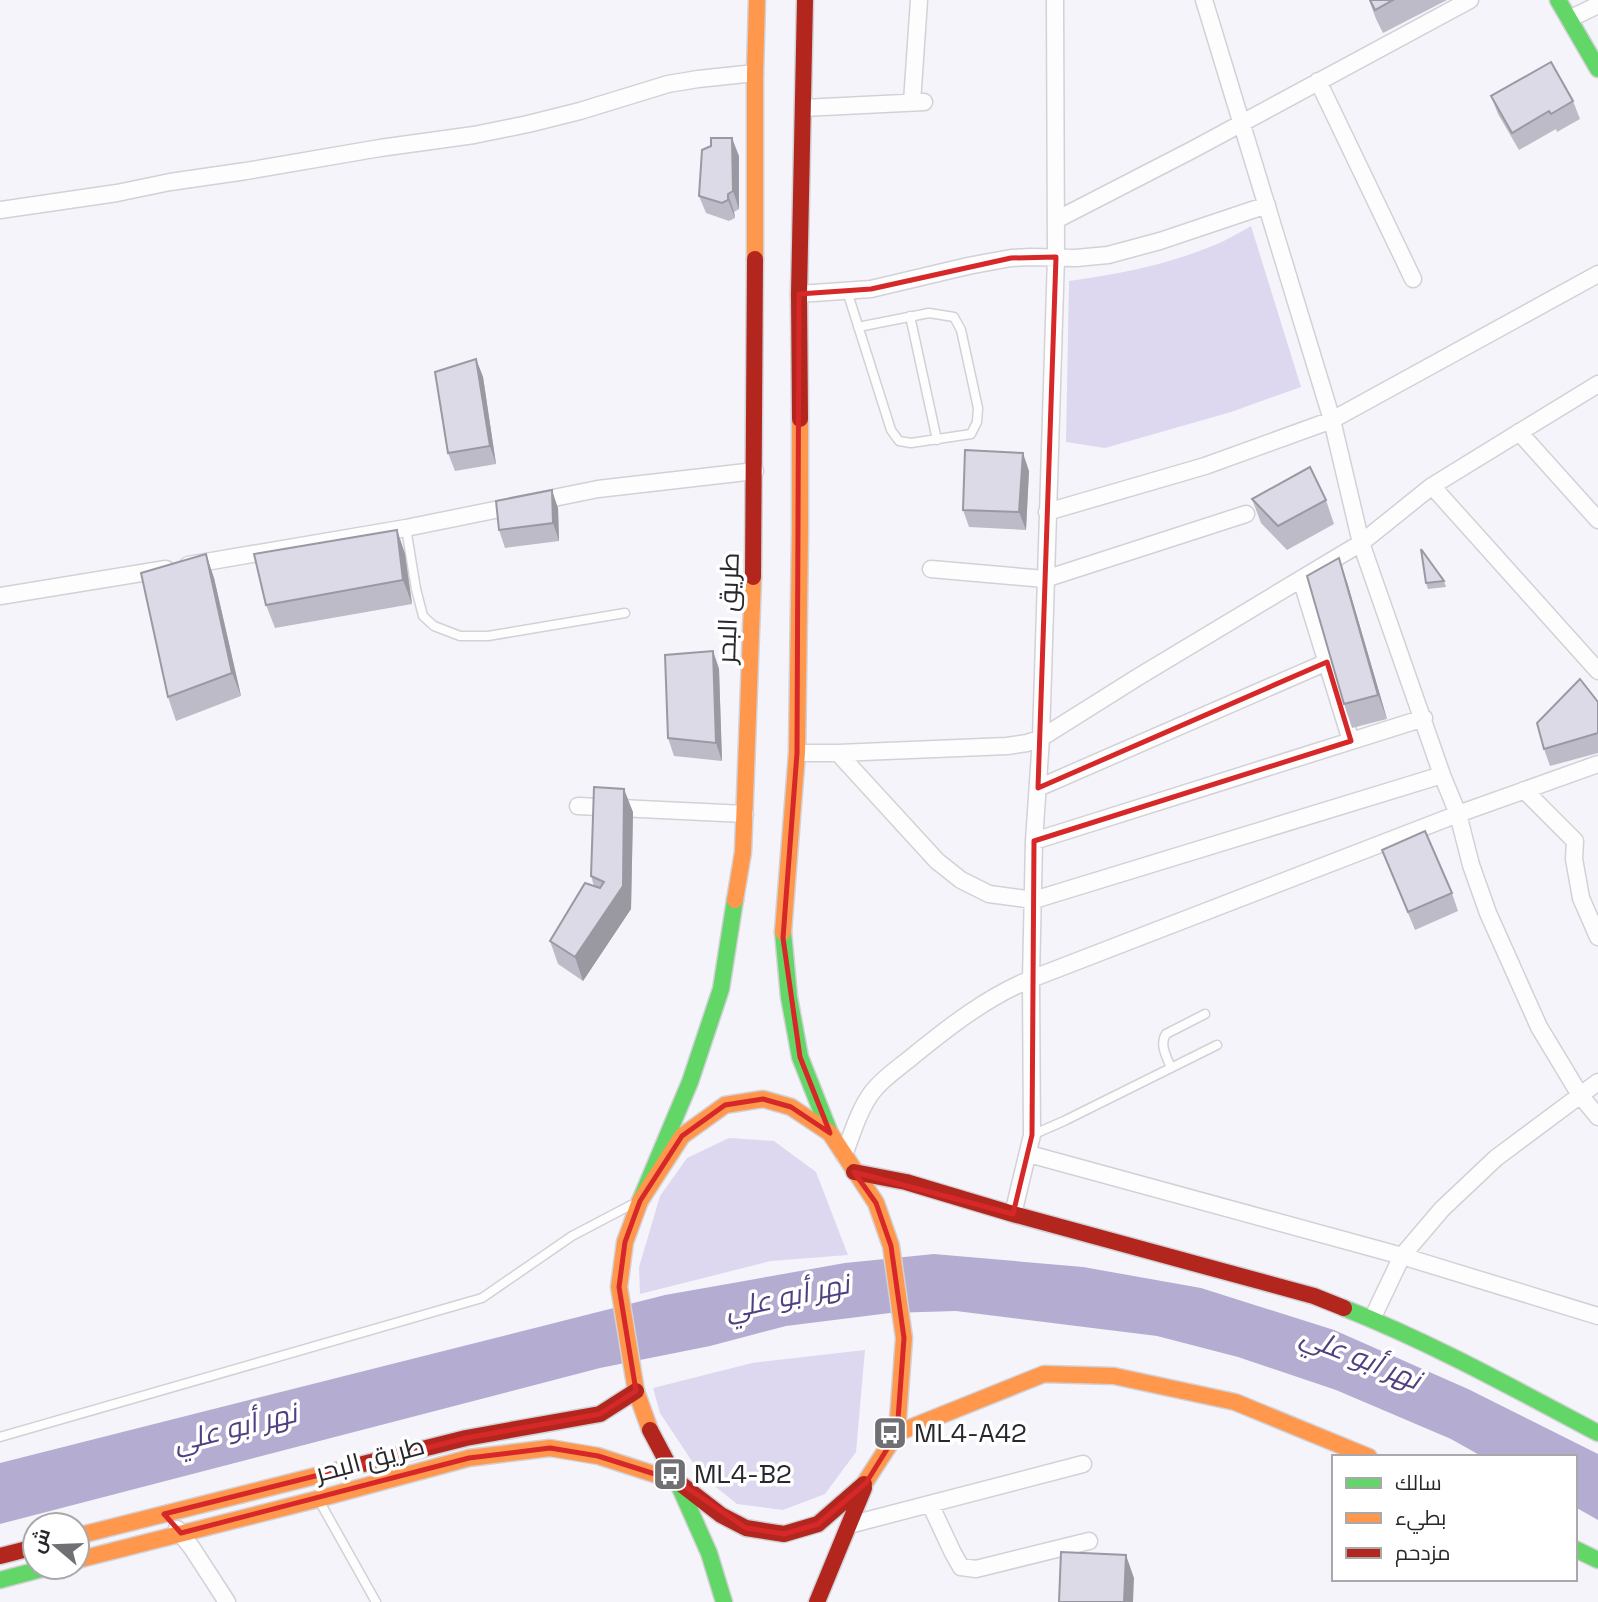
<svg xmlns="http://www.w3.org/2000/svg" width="1598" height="1602" viewBox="0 0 1598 1602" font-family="'Space Grotesk',Cairo,sans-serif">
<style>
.green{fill:#ddd8ef}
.water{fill:#b5acd2}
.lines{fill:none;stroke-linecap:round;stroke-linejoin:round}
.lane-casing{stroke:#d2d1d6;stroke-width:11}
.street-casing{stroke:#d2d1d6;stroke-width:19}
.fast-casing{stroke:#d2d1d6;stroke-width:19}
.slow-casing{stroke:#d2d1d6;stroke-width:19}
.jam-casing{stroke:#d2d1d6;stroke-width:19}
.lane{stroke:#fefdfe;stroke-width:8}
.street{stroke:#fefdfe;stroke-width:16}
.fast{stroke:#63d668;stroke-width:16}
.slow{stroke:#ff974d;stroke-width:16}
.jam{stroke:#b3261e;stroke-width:16}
.wall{fill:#bdbbc7}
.shaded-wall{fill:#9a99a2}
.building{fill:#dcdae7;stroke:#9a99a2;stroke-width:2}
.marked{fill:none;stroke:#d62828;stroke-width:5;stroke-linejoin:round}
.labels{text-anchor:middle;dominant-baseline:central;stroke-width:7;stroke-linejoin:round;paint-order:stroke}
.street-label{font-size:26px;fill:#28272c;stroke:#fff}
.poi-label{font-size:26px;fill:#28272c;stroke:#fff;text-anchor:start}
.water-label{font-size:28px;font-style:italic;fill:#523f80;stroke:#fff}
</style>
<rect width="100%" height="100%" fill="#f5f4fb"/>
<path class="green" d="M1251,226L1301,387L1231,412L1105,448L1066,442L1069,281C1118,274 1167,265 1212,246C1226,241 1238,233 1251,226Z
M729,1138L774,1141L816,1172L848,1255L771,1261L640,1294L639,1267L660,1196L687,1158Z
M865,1350L856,1452L825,1494L783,1510L737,1504L701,1475L660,1413L653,1388L752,1363Z"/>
<path class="water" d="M934,1254L1083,1267L1201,1288L1334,1330L1468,1389L1598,1454V1520L1575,1507V1457H1483L1451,1439L1336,1390L1238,1357L1157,1336L956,1311L890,1313L786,1326L710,1346L600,1368L0,1524V1463L665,1295L845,1263Z"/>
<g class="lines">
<g class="lane-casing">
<path id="lane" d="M847,291L891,430L899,441L911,443L971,434L977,422L978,408L961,330L954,317L929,313L858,327
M910,316L937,440
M406,528L416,589L423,616L434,626L460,636H488L625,613
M1171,1068C1167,1057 1159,1045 1166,1034L1205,1014
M1032,1135L1064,1121L1217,1045
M0,1437L482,1298L572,1236L631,1205
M321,1504L376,1602"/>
</g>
<g class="street-casing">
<path id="street" d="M1204,0L1332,420L1361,543L1442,775L1458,814L1471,865L1488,913L1539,1027L1580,1095L1598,1117
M1569,19L1598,5
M1318,81L1413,279
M912,102L919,0
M803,108L924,102
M0,210L117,193L170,182L246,171L380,148L474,135L528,124L580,111L668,84L698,79L755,73
M1056,220L1192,150L1470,0
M799,294L871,289L968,266L1011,258L1031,257L1076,258L1108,255L1160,241L1267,205
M1519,432L1598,520
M1432,486L1598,671
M1047,512L1205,466L1332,420L1598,274
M188,565L406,528L598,489L755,471
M931,569L1045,579L1246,514
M1301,579L1351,741
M0,596L166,569
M797,753H838L1007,746L1027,743L1041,738L1138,677L1361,543L1432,486L1598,384
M838,753L937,861L961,880L989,894L1034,900L1442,775
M1038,788L1327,662
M1524,790L1575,841L1574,859L1581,898L1598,937
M578,806L745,814
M1034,841L1424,718
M1029,1154L1402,1256L1598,1316
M844,1155C852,1134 859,1109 873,1091C884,1077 900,1067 913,1056C950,1026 987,997 1031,979L1458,814L1598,764
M1013,1214L1032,1135L1031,979L1034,841L1041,738L1056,257L1055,0
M1372,1319L1402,1256L1442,1209L1496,1158L1598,1082
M930,1504L953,1553L961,1567L976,1569L1089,1541
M849,1525L1083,1464
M177,1529L192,1548L227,1602"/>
</g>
<g class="fast-casing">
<path id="fast" d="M1558,0L1598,69
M783,932L789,997L800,1057L830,1133
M640,1201L690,1082L721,989L735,900
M1344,1308C1432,1343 1515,1389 1598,1433
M663,1477L677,1481L709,1553L724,1602
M1575,1549L1598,1560
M0,1580L49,1567"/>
</g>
<g class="slow-casing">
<path id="slow" d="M755,259V73L757,0
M735,900L743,852L753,577
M783,932L797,753L800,532V419
M763,1099L791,1107L830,1133L876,1203L891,1246L904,1338L897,1433L864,1484
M650,1430L636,1391L619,1287L625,1242L640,1201L682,1136L725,1105L763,1099
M897,1433L1044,1374L1114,1376L1235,1402L1369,1457
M77,1536L359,1465
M77,1560L318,1499L469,1458L550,1448L598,1456L663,1477"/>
</g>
<g class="jam-casing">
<path id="jam" d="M800,419L799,294L805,0
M753,577L755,259
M854,1172L906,1182L1013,1214L1314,1296L1344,1308
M650,1430L677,1481L721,1515L746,1528L784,1534L818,1524L864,1484
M359,1465L466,1438L600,1414L636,1391
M0,1556L35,1547
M817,1602L864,1488"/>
</g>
<use href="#lane" class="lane"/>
<use href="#street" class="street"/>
<use href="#fast" class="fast"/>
<use href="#slow" class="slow"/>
<use href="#jam" class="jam"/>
</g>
<path class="wall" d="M1369,0H1447L1383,33L1376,19Z
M1491,96L1573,101L1580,119L1557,132L1556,129L1519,150L1498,114Z
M739,156V209L734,212L735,218L729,221L706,213L699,196Z
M476,359L483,377L496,464L455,471L448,453Z
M1029,471L1026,530L969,527L963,510Z
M1252,499L1326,500L1334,524L1287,550L1261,523Z
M558,508L559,541L505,548L499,530Z
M397,530L405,554L412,604L275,628L266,605Z
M206,554L214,578L241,696L176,721L168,697Z
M1444,581L1446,587L1428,589L1426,583Z
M1347,582L1387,719L1352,728L1344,704Z
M713,651L719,669L722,761L674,756L668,738Z
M1598,702V753L1550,766L1544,749Z
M633,812L631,909L583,981L558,964L550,941L594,886L591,876Z
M1382,850L1452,893L1458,911L1415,930Z"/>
<path class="shaded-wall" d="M732,138L739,156V209L733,191Z
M728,194L734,212L735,218L728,200Z
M476,359L483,377L496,464L490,446Z
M1023,453L1029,471L1026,530L1019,512Z
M552,490L558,508L559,541L553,523Z
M397,530L405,554L412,604L403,580Z
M206,554L214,578L241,696L232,673Z
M1339,558L1347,582L1387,719L1378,695Z
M713,651L719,669L722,761L716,743Z
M624,789L633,812L631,909L583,981L575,957L623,886Z
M1126,1555L1134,1578L1133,1602H1124Z"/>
<path class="building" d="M1370,0H1393L1375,10Z
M1551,62L1573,101L1551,114L1549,111L1512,133L1491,96Z
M711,138H732L733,191L728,194V200L722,203L699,196L702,150L711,146Z
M476,359L490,446L448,453L435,372Z
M965,450L1023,453L1019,512L963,510Z
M1310,467L1326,500L1278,526L1252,499Z
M552,490L553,523L499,530L496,501Z
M397,530L403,580L266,605L254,554Z
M1421,549L1444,581L1426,583Z
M206,554L232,673L168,697L141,573Z
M1339,558L1378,695L1344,704L1307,576Z
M713,651L716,743L668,738L665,655Z
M1580,679L1598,702V733L1544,749L1537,723Z
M594,787L624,789L623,886L575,957L550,941L585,883L600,888L604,882L591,876Z
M1425,831L1452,893L1408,912L1382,850Z
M1061,1552L1126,1555L1124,1602H1059Z"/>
<path class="marked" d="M1056,257L1038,788L1327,662L1351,741L1034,841L1032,1135L1013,1214L854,1172L876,1203L891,1246L904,1338L897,1433L866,1483L818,1524L784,1534L746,1528L677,1481L598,1456L550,1448L469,1458L181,1533L164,1514L466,1438L600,1414L636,1391L619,1287L625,1242L640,1201L682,1136L725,1105L763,1099L791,1107L830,1133L800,1057L783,938L797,753L799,294L871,289L1011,258Z"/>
<defs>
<g id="bus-square" transform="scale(1.75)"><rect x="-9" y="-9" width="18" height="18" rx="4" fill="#706f74" stroke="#fff"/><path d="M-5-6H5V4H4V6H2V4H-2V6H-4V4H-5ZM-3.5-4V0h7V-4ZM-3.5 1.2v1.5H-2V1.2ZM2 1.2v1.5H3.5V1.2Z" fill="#fff"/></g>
</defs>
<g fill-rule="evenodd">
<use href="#bus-square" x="890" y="1433"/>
<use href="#bus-square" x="670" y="1474"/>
</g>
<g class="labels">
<g class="street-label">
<text transform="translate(728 608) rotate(-88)">طريق البحر</text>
<text transform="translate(370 1459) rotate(-15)">طريق البحر</text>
</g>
<g class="poi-label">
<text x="914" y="1433">ML4-A42</text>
<text x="694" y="1474">ML4-B2</text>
</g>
<g class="water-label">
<text transform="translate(787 1296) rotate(-12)">نهر أبو علي</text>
<text transform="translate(1361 1357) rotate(22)">نهر أبو علي</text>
<text transform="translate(235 1427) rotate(-14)">نهر أبو علي</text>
</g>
</g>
<rect x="1332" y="1455" width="245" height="126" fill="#ffffff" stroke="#a9a9ab" stroke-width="2"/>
<rect x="1346" y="1478" width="35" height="10" fill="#63d668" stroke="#a9a9ab" stroke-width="2"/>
<text x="1395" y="1490" font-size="21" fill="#28272c">سالك</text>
<rect x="1346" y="1513" width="35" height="10" fill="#ff974d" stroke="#a9a9ab" stroke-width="2"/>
<text x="1395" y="1525" font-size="21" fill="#28272c">بطيء</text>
<rect x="1346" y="1548" width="35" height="10" fill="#b3261e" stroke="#a9a9ab" stroke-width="2"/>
<text x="1395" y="1560" font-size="21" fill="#28272c">مزدحم</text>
<g transform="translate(56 1546) rotate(289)"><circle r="33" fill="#ffffff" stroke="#a9a9ab" stroke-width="2"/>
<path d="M0-5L12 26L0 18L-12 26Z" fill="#706f74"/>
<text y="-10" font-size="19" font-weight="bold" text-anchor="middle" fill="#28272c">ش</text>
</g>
</svg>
